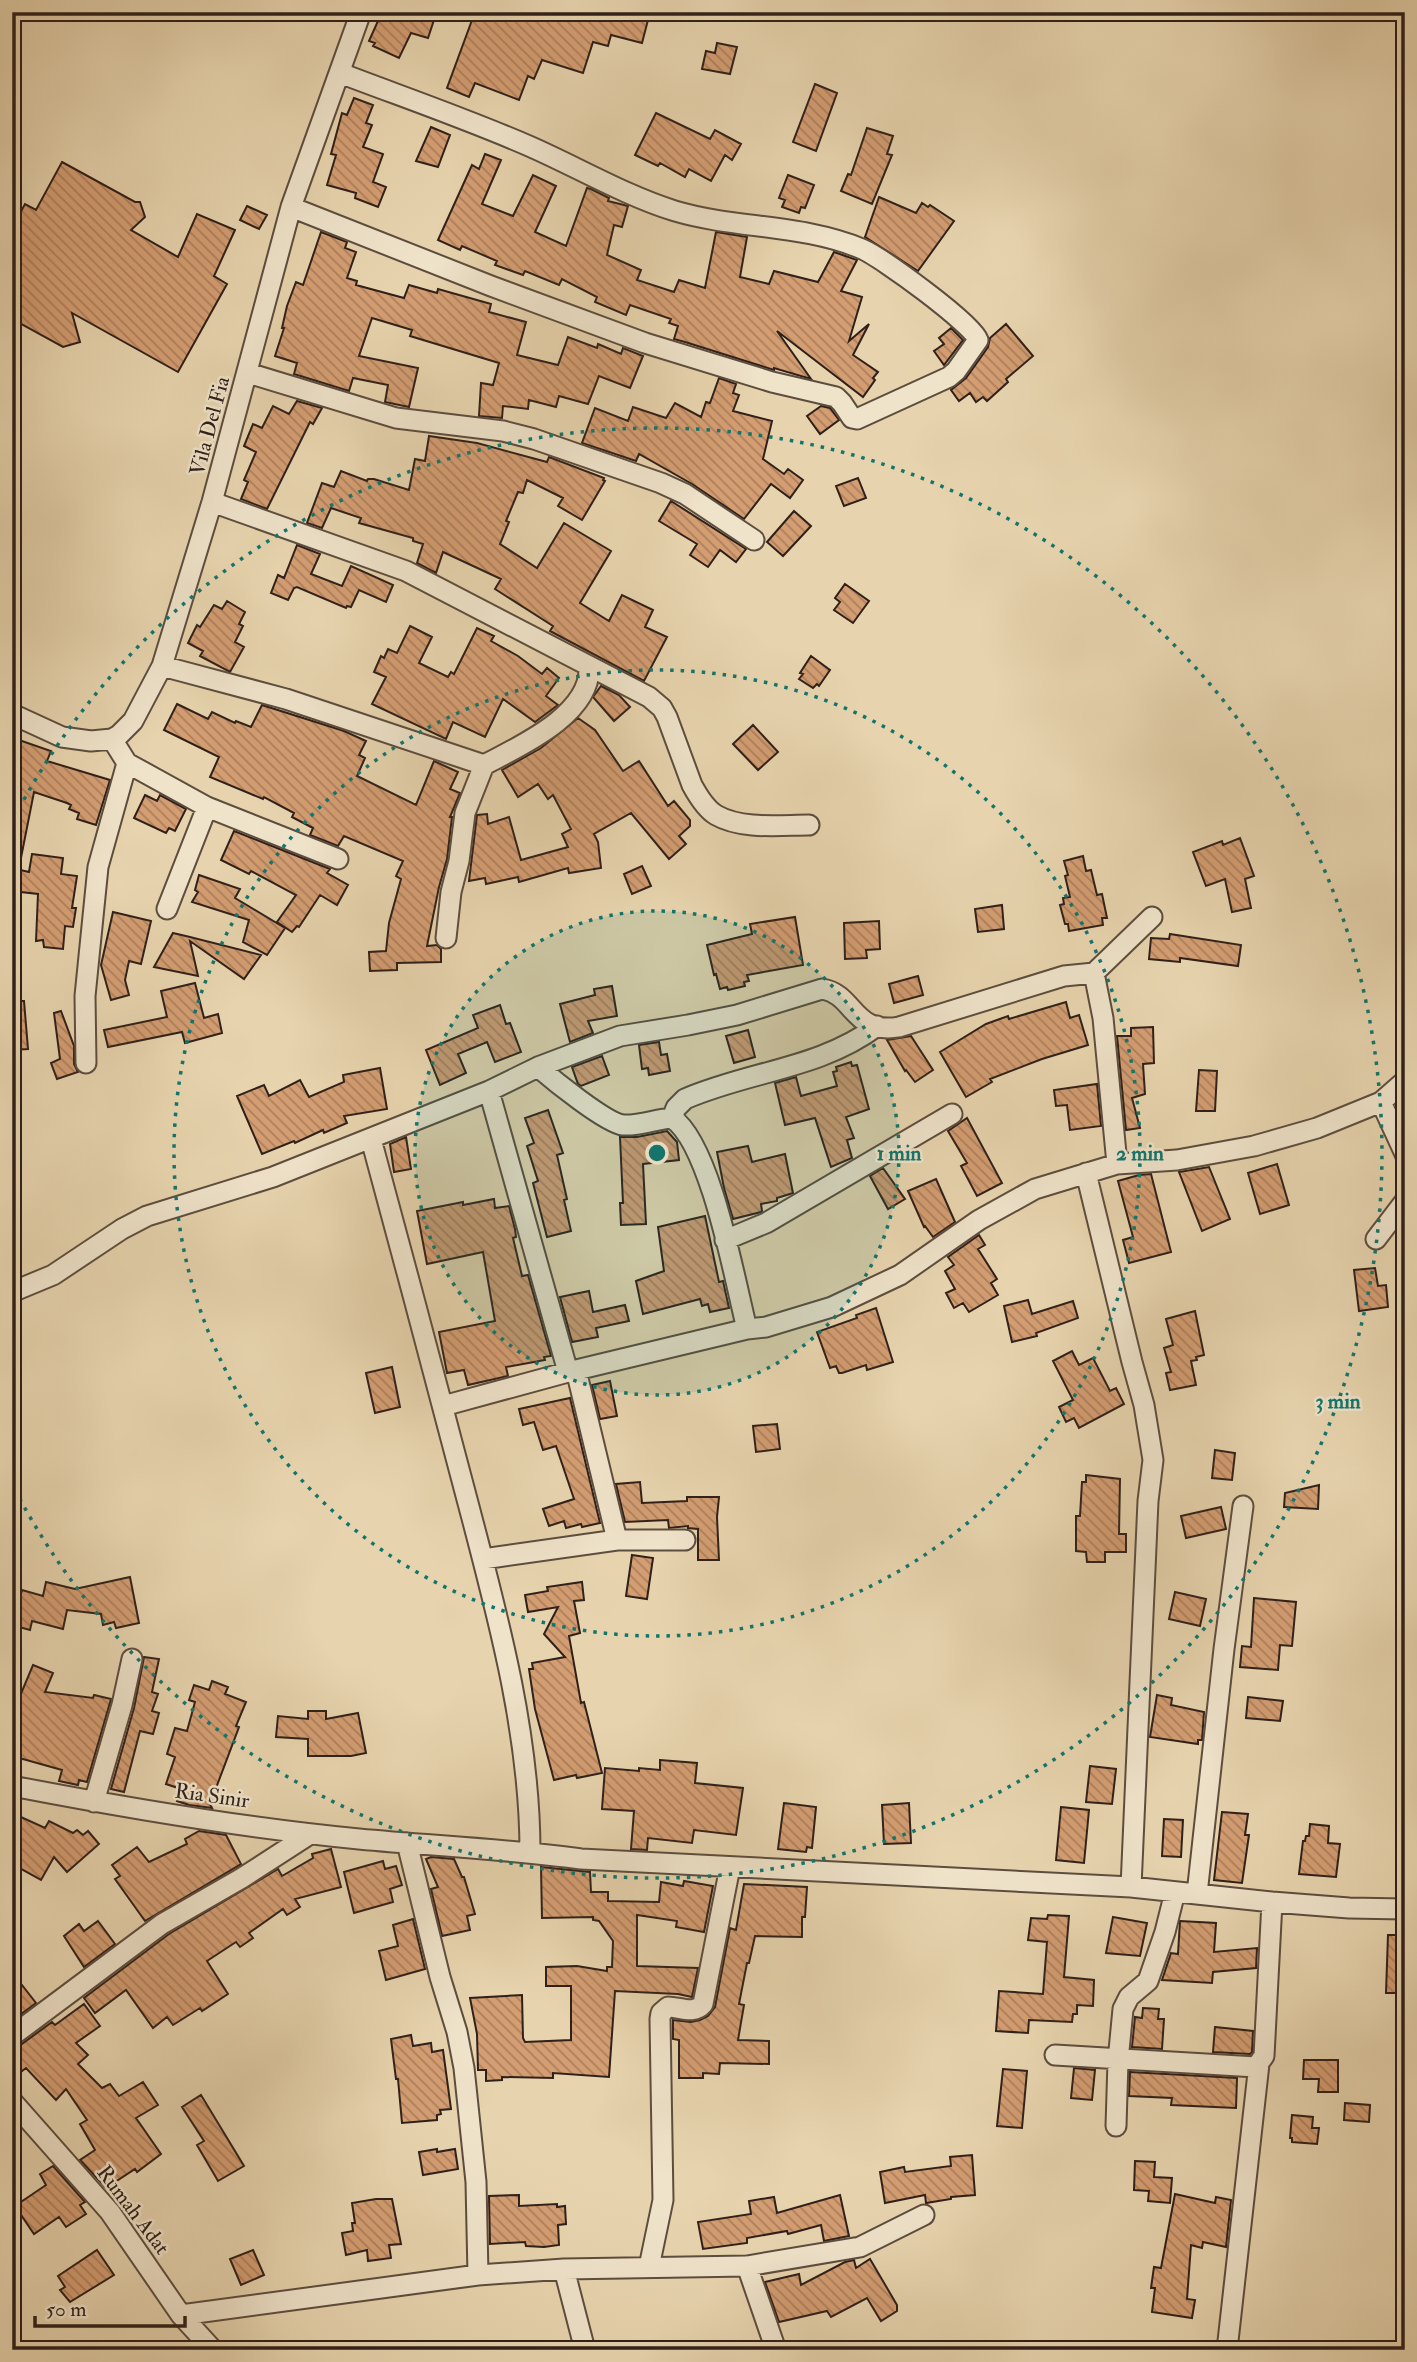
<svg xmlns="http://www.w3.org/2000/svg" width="1417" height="2362" viewBox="0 0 1417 2362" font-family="'IM FELL Double Pica',serif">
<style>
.building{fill:url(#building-back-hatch);stroke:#2f201a;stroke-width:2}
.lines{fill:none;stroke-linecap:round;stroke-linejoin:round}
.minor-casing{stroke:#5d4d3f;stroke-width:23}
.minor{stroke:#efe3ca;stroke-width:19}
.ring{fill:none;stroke:#0f766e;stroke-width:3.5;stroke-dasharray:3.5 7}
.labels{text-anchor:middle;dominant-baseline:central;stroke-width:5;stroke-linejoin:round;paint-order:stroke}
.street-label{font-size:21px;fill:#2f201a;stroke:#efe3ca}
.centre{fill:#0f766e;stroke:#efe3ca;stroke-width:3.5}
.ring-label{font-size:21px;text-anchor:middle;font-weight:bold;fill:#0f766e;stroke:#efe3ca;stroke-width:5;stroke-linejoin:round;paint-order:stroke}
</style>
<defs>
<pattern id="building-back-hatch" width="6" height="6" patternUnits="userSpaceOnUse" patternTransform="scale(1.75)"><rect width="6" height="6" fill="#d49d72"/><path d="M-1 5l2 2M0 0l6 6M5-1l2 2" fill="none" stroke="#ac805d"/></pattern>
</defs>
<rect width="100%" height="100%" fill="#e7d4ae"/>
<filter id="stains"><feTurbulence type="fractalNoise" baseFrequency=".00286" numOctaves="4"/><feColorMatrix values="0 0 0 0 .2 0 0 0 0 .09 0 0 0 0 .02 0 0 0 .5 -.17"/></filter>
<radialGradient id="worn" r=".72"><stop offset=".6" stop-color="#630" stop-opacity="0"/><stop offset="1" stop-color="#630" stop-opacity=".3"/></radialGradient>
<path class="building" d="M382,12H429L427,18L434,20L428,38L411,33L399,58L373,46L375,43L369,41Z
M475,12H619L648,20L642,43L611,35L608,46L593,42L583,73L542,60L534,79L528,76L519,100L475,83L469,97L447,88Z
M717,43L737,47L730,74L702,69L706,51L715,53Z
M815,84L837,93L816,151L793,142Z
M354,98L373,105L366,123L372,125L363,147L383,154L373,182L386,187L378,207L355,198L356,193L327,185L336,155L331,154L342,113L347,115Z
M656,113L710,139L715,130L741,144L732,160L725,155L711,181L689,169L685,177L660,163L658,166L635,155Z
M431,127L450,135L438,167L416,161Z
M867,128L893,136L887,154L892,155L872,204L841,191L848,174L851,175Z
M485,154L501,160L482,204L513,216L533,175L556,186L535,232L566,246L587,188L591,189L609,198L608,201L628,206L622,227L614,225L607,255L641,270L637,280L674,292L679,280L705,288L716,232L747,237L740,277L769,284L774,271L818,282L834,252L857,260L841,291L862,297L849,341L869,324L853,355L878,372L873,378L875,380L863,397L777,331L811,379L774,368V370L685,342L674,339L678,326L669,323L671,319L630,305L626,315L595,302L597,297L562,279L559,285L525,271L523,275L495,265L497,261L462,246L460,250L438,240L472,165L479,169Z
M62,162L135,202H140L145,217L131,230L178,257L197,214L235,230L214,276L227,284L178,372L72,313L80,342L63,347L12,319V214L18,217L25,204L36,210Z
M788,175L814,185L805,208L801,207L799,213L782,207L785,200L779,198Z
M879,197L916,213L922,203L928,207L930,205L954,221L918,271L865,237Z
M247,206L267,215L259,229L240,220Z
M321,232L347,242L345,248L356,252L347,278L357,281L356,285L404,298L409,285L437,293L438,289L491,304L489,312L526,322L517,355L558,365L568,337L597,348L598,344L621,354L623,348L643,356L630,388L599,376L588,404L559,396L556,407L529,400L528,409L503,406L502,418L479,416L481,383L493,385L499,363L410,336L412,330L372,318L359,356L418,368L409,407L385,402L388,385L353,378L349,391L294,374L297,363L275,356L284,328H282L287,306L296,282L303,285Z
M1006,324L1033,356L1006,379L1008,382L987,401L983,397L976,402L970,393L959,401L951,390L966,378L988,347L990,338Z
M951,328L963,340L944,365L934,351L944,344L939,338Z
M719,378L736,384L733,393L739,395L733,411L772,421L763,459L784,474L788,469L803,480L790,498L771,484L744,519L692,484L639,454L636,461L582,443L595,408L628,421L633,407L666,418L675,403L701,417L706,402L710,403Z
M297,401L322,408L313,424L310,422L267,509L241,499L248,482L244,480L256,452L244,446L253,424L262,428L273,406L289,414Z
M821,406L830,408L839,420L820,434L807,416Z
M429,436L477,443L547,462L549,457L604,478L603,480L605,481L582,520L558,506L563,498L527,480L523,493L518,492L506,521L509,522L500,544L537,568L564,523L611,551L580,603L609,621L622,595L653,610L645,627L667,637L644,681L550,631L553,626L495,589L501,579L443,552L436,573L417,563L423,544L413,541V538L359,523L361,518L331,508L322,528L307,523L322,483L334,487L341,471L367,481L368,479H374L409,490L415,459L425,461Z
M858,478L866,498L844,506L836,486Z
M671,501L746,549L736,562L720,550L708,567L690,555L697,544L659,521Z
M794,511L811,526L783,556L767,542Z
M297,545L320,554L311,574L342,586L351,566L393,585L386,602L359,590L351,607L347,606L346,608L297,587L294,588L288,600L271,593L278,575L284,578Z
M845,584L869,601L853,623L834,610L840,602L835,598Z
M227,601L245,612L239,624L243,626L235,642L244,647L230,672L200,656L203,651L188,643L197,625L200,627L214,605L222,609Z
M410,626L432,637L419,663L448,677L451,672L454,674L477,628L494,636L491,641L518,656L542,674L547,668L559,678L546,696L558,705L535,722L503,699L485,737L453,722L446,739L372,704L386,677L374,672L381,656L384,658L388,649L397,653Z
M811,656L830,670L819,686L817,684L813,688L799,679L803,674L800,673Z
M601,686L619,695L630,707L614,721L593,697Z
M177,704L208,719L212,712L235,723L236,721L251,727L262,705L344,731L366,741L359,755L365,758L357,776L416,805L434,761L458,772L450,789L460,793L450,817H452L447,859L439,887L427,946L437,945L441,949V962L397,963V970L370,971L369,952L386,951L389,923L401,879L396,876L403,861L344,836L338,846L310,835L313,828L292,817L294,813L264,797L263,799L210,777L219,757L164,730Z
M578,718L595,730L623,771L639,761L668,806L674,801L690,820V826L679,836L686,844L669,859L631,813L594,834L598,842L601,868L569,873L568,868L519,882L518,877L486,884L485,878L469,881L477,815L487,814L488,824L509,817L521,860L568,847L562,834L571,829L553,795L548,799L538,784L518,797L502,770L541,748Z
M753,725L778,752L758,770L733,744Z
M19,740L51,751L47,761L110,780L96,825L77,819L79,813L69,809L71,805L67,803L34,792L20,863L12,862V761Z
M145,795L157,801L160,795L186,809L175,831L169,828L166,833L134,818Z
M234,831L330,869L327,873L348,885L337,905L320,895L299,927L297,926L292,932L277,922L296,895L251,871L249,874L221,860Z
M1240,838L1254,876L1245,879L1251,908L1232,912L1225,879L1206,886L1193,852L1222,841L1223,845Z
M32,854L63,858L61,874L77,876L72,908H76L73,927L65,926L63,949L44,947L43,940L36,941L38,894L12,891V868L29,872Z
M1083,856L1086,871L1091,870L1097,895L1102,894L1107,918H1102L1103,925L1069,931L1068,924H1065L1060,905L1064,904L1063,898L1070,897L1065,876L1068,875L1064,861Z
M642,866L651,886L632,894L624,874Z
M199,875L240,889L235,898L285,928L267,955L243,942L249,920L192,902L198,892L195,890Z
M1002,905L1004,929L978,932L975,909Z
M113,912L151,921L141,964L129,961L125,980L129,995L111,1000L101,965Z
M795,917L803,965L747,975L749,981L744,982L745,986L728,990L727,987L720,989L716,974L714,975L707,945L752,934L750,924Z
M879,921L880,949L866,950L867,958L845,959L844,923Z
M173,933L190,937L261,955L244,979L190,941L198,976L154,967Z
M1170,934L1241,945L1238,966L1180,958V962L1149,959L1151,938L1169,939Z
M918,976L923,995L894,1003L889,984Z
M195,983L204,1018L218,1014L222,1033L185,1043L182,1032L108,1047L104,1030L167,1017L161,991Z
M612,986L617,1016L588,1021L593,1033L570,1042L560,1004L595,995L594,989Z
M12,1001H24L28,1049L12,1050Z
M1066,1002L1070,1018L1079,1015L1088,1045L1042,1059L990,1079L992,1082L966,1097L940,1052L986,1024L1008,1016L1009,1019Z
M500,1005L506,1024L510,1023L521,1052L495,1062L487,1042L458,1054L466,1073L440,1085L426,1050L478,1028L473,1015Z
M61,1011L74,1046V1064L78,1072L57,1079L51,1063L60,1059L54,1013Z
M1153,1027L1154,1063L1143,1064L1145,1094L1132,1098L1140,1128L1126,1130L1117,1036H1131V1028Z
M748,1030L755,1057L734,1063L726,1036Z
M911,1036L933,1070L915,1082L906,1070L905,1071L887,1040Z
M659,1042L661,1055L667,1054L670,1071L649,1075L648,1068L642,1069L639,1045Z
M602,1056L609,1075L581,1086L578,1084L572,1067Z
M851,1062L852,1066L857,1065L869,1109L846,1117L854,1138L847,1140L852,1158L831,1167L815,1118L785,1125L775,1083L796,1077L801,1096L837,1086L833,1072L837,1071L836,1067Z
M380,1068L387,1109L344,1116L347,1123L324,1133L323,1130L295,1143L294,1141L262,1154L237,1096L264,1085L269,1096L300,1080L309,1097L344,1082L343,1075Z
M1199,1070L1217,1071L1215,1111H1196Z
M1097,1084L1101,1126L1070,1130L1067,1105L1056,1106L1054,1090Z
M548,1110L563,1153L557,1155L567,1199L564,1200L571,1231L547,1237L533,1183L538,1181L527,1146L534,1143L525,1118Z
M967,1118L1002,1183L977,1196L961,1166L967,1163L948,1131Z
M667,1131L677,1142L679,1160L643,1164L646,1224L621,1225L620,1203H623L620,1137H637Z
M406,1137L411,1169L394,1172L390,1144Z
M748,1146L752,1162L785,1154L793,1193L777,1198V1201L761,1204L762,1211L761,1212L733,1219L724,1188L717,1152Z
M1277,1164L1289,1205L1260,1214L1248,1173Z
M1209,1167L1230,1219L1202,1231L1179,1172Z
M883,1168L905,1199L888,1209L870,1176Z
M1151,1174L1171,1252L1129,1263L1123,1240L1133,1237L1118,1181L1139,1175Z
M936,1179L955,1222L933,1237L925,1226L924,1227L908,1191Z
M494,1199L495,1208L509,1206L515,1229L516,1237L513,1238L522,1276L528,1275L551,1356L544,1357L545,1360L506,1367L508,1376L468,1385L464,1370L447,1373L439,1332L495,1321L483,1252L427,1264L417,1211L463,1202V1205Z
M705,1216L719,1282L723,1281L729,1308L710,1312L708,1304L702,1306L700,1299L643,1314L636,1281L664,1271L658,1227Z
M979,1235L985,1245L978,1249L997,1279L991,1283L998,1295L969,1312L963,1303L954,1308L946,1293L955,1289L945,1271L954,1265L948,1257Z
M1375,1268L1378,1286L1386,1285L1388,1307L1359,1311L1354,1270Z
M589,1291L593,1312L625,1305L629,1321L596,1328L598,1337L572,1342L560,1297Z
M1028,1300L1032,1314L1073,1301L1078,1318L1036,1333L1037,1336L1012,1342L1004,1306Z
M876,1308L893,1362L867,1370L866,1365L842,1373H839L836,1366L830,1368L817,1332L857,1318L856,1315Z
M1195,1311L1204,1355L1196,1357L1197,1360L1191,1361L1196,1385L1170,1390L1166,1373L1171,1372L1164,1348L1173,1345L1166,1319Z
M1072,1351L1079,1365L1093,1358L1110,1391L1116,1388L1124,1404L1079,1428L1074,1418L1066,1422L1059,1407L1073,1400L1053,1361Z
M392,1367L400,1407L375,1413L366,1373Z
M610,1381L617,1416L600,1419L592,1385Z
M570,1398L600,1523L582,1527L581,1524L566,1528L564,1521L549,1526L543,1509L574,1499L556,1446L543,1450L534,1422L523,1425L519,1409Z
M777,1424L780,1449L756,1452L753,1426Z
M1215,1450L1235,1453L1232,1480L1212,1478Z
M1086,1475L1120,1479L1119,1534H1126V1552H1105V1562H1087L1086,1552L1076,1551V1516H1080L1082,1482H1086Z
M640,1482L642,1503L687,1501V1497H719L717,1517L719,1560H698V1529L688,1528V1526L669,1528L668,1520L625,1522L616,1484Z
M1319,1485L1318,1509L1284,1507L1285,1493Z
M1221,1507L1226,1529L1186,1538L1181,1516Z
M632,1555L653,1558L647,1599L626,1596Z
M130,1577L139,1623L116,1628L114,1622L103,1625L101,1614L67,1610L63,1629L32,1621L30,1630L12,1625V1599L19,1601L22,1590L43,1596L46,1582L75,1589Z
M582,1582L584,1600L574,1601L580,1633L569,1636L581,1703L584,1702L602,1773L577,1778L576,1775L554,1780L535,1709L529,1669H533L532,1663L565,1657L544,1634L558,1607L528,1612L525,1595L548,1591L547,1587Z
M1175,1592L1206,1599L1200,1626L1169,1619Z
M1254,1598L1296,1602L1292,1646L1280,1645L1278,1670L1240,1667L1242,1646L1251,1647Z
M144,1657L159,1659L152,1692L158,1694L152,1711L159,1713L153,1734L140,1731L124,1792L111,1789L134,1708Z
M33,1665L53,1673L45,1692L93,1698L94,1695L111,1699L87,1782L79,1780L78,1785L59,1781L62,1770L12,1756V1715Z
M212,1681L228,1687L225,1694L246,1702L236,1726L239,1727L210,1804L212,1808L189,1805L177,1801L181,1789L166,1784L175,1757L167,1754L175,1728L187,1731L195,1702L189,1700L194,1685L209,1690Z
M1157,1695L1172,1698L1171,1705L1204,1712L1202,1740H1198V1744L1150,1737Z
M1248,1697L1283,1701L1280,1721L1246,1718Z
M308,1711H326V1719L358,1713L366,1753L351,1756H308V1739L276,1737L278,1716L308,1719Z
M660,1760L697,1763L695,1783L743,1788L736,1835L694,1830L692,1843L648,1838L647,1850L631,1849L634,1811L602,1809L605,1768L639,1771V1768L660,1770Z
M1090,1766L1116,1769L1112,1804L1086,1802Z
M784,1803L816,1807L812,1848L807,1847L806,1852L778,1849Z
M909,1803L911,1843L884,1844L882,1805Z
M1061,1807L1089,1810L1084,1863L1056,1860Z
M1222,1812L1248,1814L1245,1835H1249L1242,1883L1214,1880Z
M12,1813L45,1828L49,1821L73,1833L77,1830L83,1835L88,1831L99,1844L67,1872L54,1857L41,1880L12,1864Z
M1164,1819L1183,1820L1181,1857L1162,1856Z
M1310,1824L1329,1826L1328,1843L1340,1844L1336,1877L1299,1874L1303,1841H1305L1306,1836H1309Z
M199,1831L226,1835L241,1864L145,1921L115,1879L120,1876L112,1865L137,1847L149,1862L187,1844L185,1839Z
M331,1849L341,1887L295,1899L300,1907L287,1915L283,1909L249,1933L253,1938L240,1947L236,1942L207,1961L228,1994L202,2011L200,2008L173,2025L167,2017L153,2028L126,1990L95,2013L84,1998L169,1934L278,1869L282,1876L313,1858L312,1854Z
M431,1857L454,1859L462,1877H464L475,1914L467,1916L470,1930L442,1936L431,1889L438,1887L426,1859Z
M383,1861L385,1869L396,1866L402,1885L390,1889L393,1902L354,1913L344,1872Z
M541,1867L590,1872L591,1892H608V1901L659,1902L661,1882L683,1886L684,1881L713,1886L704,1932L676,1927L677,1921L637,1915V1966L698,1968L692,1997L678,1994L615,1991L609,2077L553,2073V2078L502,2077V2080L486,2081V2070H478L477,2034L470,1998L522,1995L523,2038L525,2042L571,2040V1986H546V1967L577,1966L607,1971V1967H612L613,1941L599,1921L593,1920V1917L542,1918Z
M744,1884L807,1887L805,1917H802V1937L755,1936L749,1963H747L739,2004L744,2005L738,2040L769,2041V2064L720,2063L719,2074L703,2073V2078H679V2040L673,2039V2020L691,2022L700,2020L708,2016L715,2007L730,1928L736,1930Z
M1048,1915L1069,1916L1064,1977L1094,1980L1093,2006L1077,2005V2014H1073L1072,2022L1029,2020L1028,2033L996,2031L999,1991L1043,1994L1047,1942L1028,1940L1031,1918L1047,1919Z
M1113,1917L1147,1923L1140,1956L1106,1953Z
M413,1919L425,1969L386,1980L379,1951L398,1946L393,1925Z
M98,1921L115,1944L84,1967L64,1936L79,1924L84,1931Z
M1180,1921L1216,1923L1214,1952L1257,1948L1256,1968L1213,1972L1212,1983L1162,1980L1171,1953L1178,1954Z
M1388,1935H1405V1993H1386Z
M22,1985L36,2003L12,2021V1992Z
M84,2004L100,2026L76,2043L88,2055L78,2064L102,2088L110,2084L119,2096L143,2082L158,2105L136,2118L161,2154L137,2172L135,2169L106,2188L80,2160L95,2150L80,2124L87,2120L66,2089L56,2100L26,2068L12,2079V2048L19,2046L52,2022L55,2025Z
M1143,2008L1159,2009L1158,2019H1164L1162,2049L1132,2047L1135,2017L1142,2018Z
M1215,2027L1253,2031L1252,2052L1250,2054L1213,2052Z
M411,2035L413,2046L431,2043L432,2052L443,2050L451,2109L440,2110L441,2114L437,2115V2120L402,2123L398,2079H396L391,2039Z
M1304,2060H1338V2092H1318L1319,2079H1303Z
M1074,2068L1095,2070L1092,2100L1071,2098Z
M1003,2069L1027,2071L1022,2128L997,2126Z
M1130,2072L1237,2078L1236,2108L1171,2105L1172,2098L1129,2096Z
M201,2095L244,2166L218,2181L197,2145L204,2141L182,2107Z
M1345,2103L1370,2105L1369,2122L1344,2120Z
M1292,2115L1313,2117L1312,2128H1319L1317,2144L1292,2142V2138H1290Z
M437,2149V2152L455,2149L458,2169L423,2175L419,2152Z
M972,2155L975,2195L951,2197V2199L926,2203L925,2195L885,2203L880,2172L904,2167L905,2172L951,2166L950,2157Z
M1135,2161L1155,2162L1154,2177L1172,2178L1170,2203L1148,2201L1149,2191L1134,2190Z
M53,2166L85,2202L80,2205L86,2214L66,2227L59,2217L34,2234L15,2206L46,2185L40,2174Z
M1175,2194L1215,2203L1216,2197L1231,2200L1226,2247L1203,2242L1202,2248L1191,2245L1187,2299L1195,2300L1192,2318L1152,2312L1155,2288H1151L1154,2267L1161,2268Z
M519,2195V2206L557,2204V2207L565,2206L566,2224L558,2225L559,2245L544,2247L526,2246L525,2242L490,2244L489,2196Z
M840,2195L849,2236L824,2241L821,2225L788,2234L787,2231L747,2238V2243L703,2249L698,2222L751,2214L749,2201L774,2197L777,2213Z
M376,2199H392L401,2244L389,2245L391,2258L368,2261L367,2250L346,2255L342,2233L353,2231L352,2223H355L352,2203Z
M97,2250L114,2275L70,2302L60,2290L65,2287L58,2276Z
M253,2250L264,2275L241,2285L230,2259Z
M870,2259L897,2305V2311L881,2321L867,2298L831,2317L827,2311L779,2322L765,2282L799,2274L801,2285L845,2262L854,2260L856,2268Z"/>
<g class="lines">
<g class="minor-casing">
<path id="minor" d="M291,207L491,286L645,343L772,382L836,397L842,403L852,418L857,419L949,377L956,371L978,340C973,324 881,257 862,249C803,224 736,229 675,211C624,195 577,167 529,146C467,119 403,97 340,73
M248,373L396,418L503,431L534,439L661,483L685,494L754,540
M212,502L406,571L649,697L662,708L667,717L692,785C698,796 706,809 716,815C742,830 781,825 809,825
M162,666L286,699L484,765C520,746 592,714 589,666
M12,714L62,737L91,741L112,739L119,735L133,721L162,666L212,502L291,207L361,12
M127,763L207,807L338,859
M167,909L207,807
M446,938L451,892L459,861L465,813L484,765
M1094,973L1103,1018L1117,1164
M86,1063L85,996L98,867L127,763L112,739
M538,1067C553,1080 606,1123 623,1125C640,1126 656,1119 672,1118C711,1144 735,1282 747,1329
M489,1091L568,1372
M1381,1102L1405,1154
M672,1118L676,1108L685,1099C749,1071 820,1069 877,1026
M371,1139C404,1260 436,1382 468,1503C498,1617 530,1734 530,1852
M1086,1173L1132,1362L1144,1405L1153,1460L1148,1501L1131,1887
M1376,1239L1405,1201
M725,1240L766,1223L952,1114
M12,1292L53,1275L122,1229L147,1216L273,1177L489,1091L538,1067L620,1036L688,1025L737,1015L822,989C855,994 852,1035 899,1027L1064,976L1094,973L1152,917
M576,1370L617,1540
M443,1406L568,1372L747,1329L766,1327L832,1307L900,1275L979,1220L1035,1189L1117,1164L1177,1160L1254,1146L1317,1128L1381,1102L1405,1081
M483,1559L617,1540H685
M12,1786C126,1808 243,1828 359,1839C433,1846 507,1849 581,1859L1131,1887L1272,1902L1349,1908L1405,1909
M94,1802L122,1705L132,1659
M407,1843L440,1977L457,2032L464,2068L476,2182L478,2275
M1197,1894L1224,1649L1243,1506
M12,2036L162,1924L242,1878L310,1834
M1055,2055L1256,2067L1264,2056L1272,1902
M12,2101L110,2212L181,2315L213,2350
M1116,2126L1118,2061L1123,2009L1129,1997L1148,1981L1165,1932L1175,1892
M747,2266L776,2350
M649,2267L663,2200L660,2019L661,2013L668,2007C680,2007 694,2015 703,2004L730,1867
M564,2269L585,2350
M181,2315L478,2275L564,2269L747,2266L860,2247L924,2215
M1227,2350L1259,2064"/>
</g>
<use href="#minor" class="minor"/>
</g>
<circle cx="657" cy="1153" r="242" fill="#0f766e" fill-opacity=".12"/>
<g class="ring">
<circle cx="657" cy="1153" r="242"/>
<circle cx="657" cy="1153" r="483"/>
<path d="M14 818A725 725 0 1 1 14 1488"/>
</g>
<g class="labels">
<g class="street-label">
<text transform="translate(210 426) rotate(-75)">Vila Del Fia</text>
<text transform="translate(212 1796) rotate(8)">Ria Sinir</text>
<text transform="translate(133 2210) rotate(53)">Rumah Adat</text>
</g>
</g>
<circle cx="657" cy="1153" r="10" class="centre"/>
<g class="ring-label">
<text x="899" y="1160">1 min</text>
<text x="1140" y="1160">2 min</text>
<text x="1338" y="1408">3 min</text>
</g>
<rect width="1417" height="2362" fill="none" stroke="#e7d4ae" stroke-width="42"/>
<rect x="14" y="14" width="1389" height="2334" fill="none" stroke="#2f201a" stroke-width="3.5"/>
<rect x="21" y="21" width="1375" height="2320" fill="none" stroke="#2f201a" stroke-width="2"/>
<path d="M35 2316v10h150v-10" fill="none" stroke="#2f201a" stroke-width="3.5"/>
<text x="46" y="2316" font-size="21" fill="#2f201a" stroke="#efe3ca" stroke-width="5" paint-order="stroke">50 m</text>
<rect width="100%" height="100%" filter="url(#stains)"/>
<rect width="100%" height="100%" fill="url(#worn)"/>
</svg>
